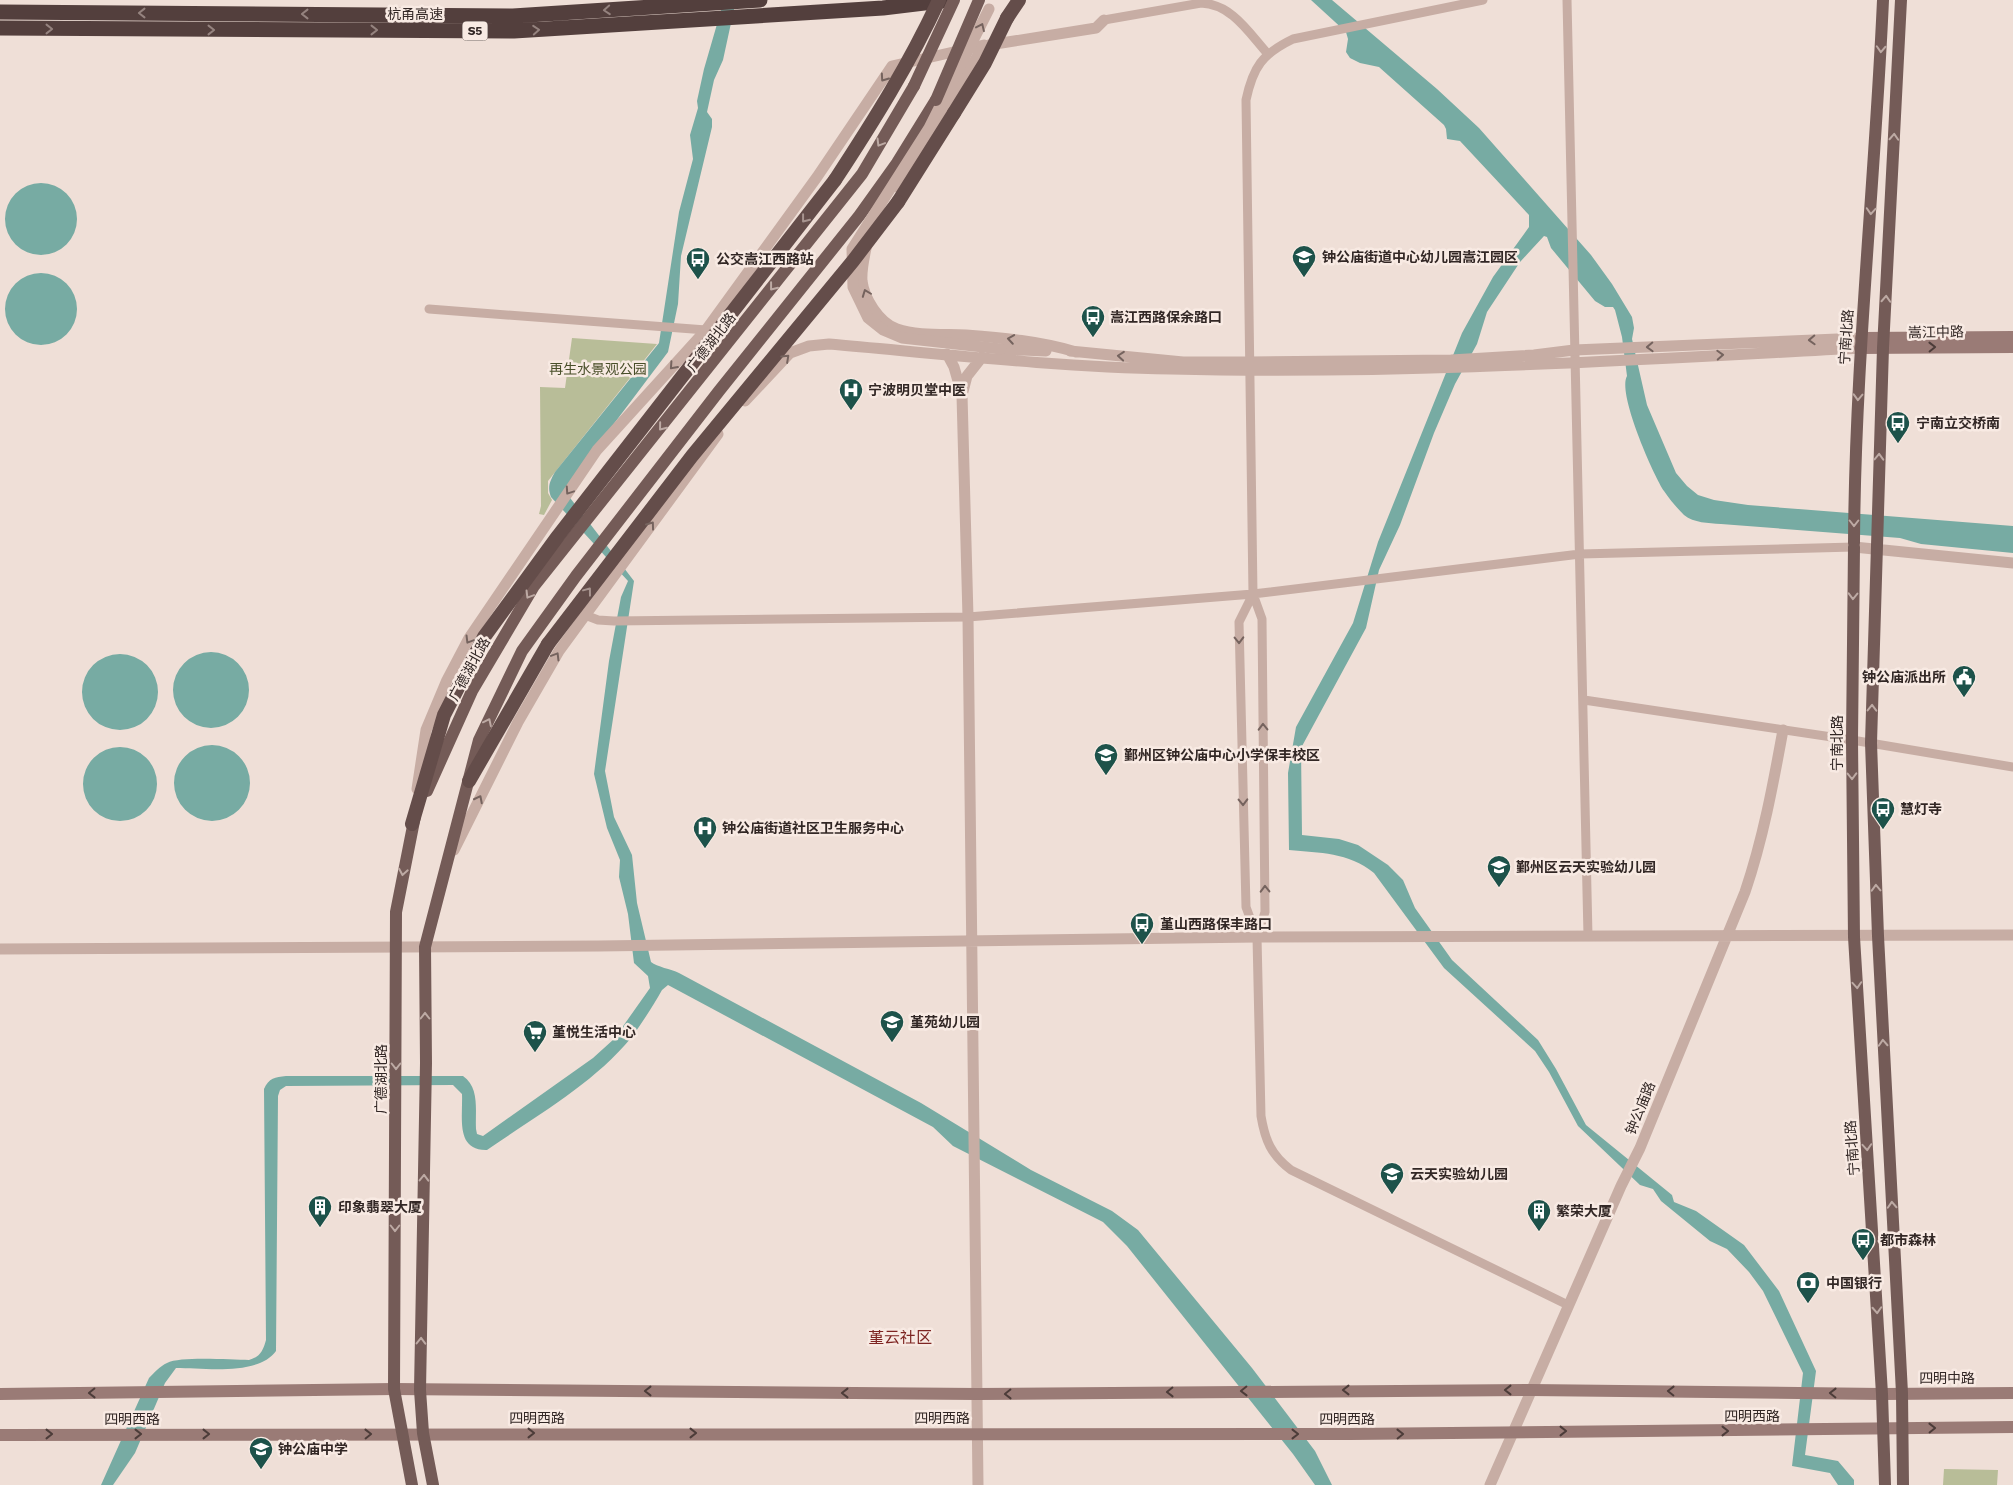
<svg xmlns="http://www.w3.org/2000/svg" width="2013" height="1485" viewBox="0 0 2013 1485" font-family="'Work Sans','Noto Sans SC',sans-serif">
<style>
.green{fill:#b8bd98}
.water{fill:#77aba3}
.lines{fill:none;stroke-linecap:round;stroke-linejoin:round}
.minor{stroke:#c7ada4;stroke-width:9}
.tertiary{stroke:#c7ada4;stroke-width:11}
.secondary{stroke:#9a7b76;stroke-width:12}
.primary{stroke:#745b57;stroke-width:12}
.trunk{stroke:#644d4a;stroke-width:14}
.motorway{stroke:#533f3d;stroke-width:15}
.tertiary-bridge{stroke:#c7ada4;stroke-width:11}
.primary-bridge{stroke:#745b57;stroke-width:12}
.trunk-bridge{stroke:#644d4a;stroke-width:14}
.oneway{stroke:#95837f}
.oneway2{stroke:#75635e}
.oneway3{stroke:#bdaaa4}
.oneway4{stroke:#a7948f}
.oneway5{stroke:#4c3c39}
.labels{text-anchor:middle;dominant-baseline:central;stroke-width:5;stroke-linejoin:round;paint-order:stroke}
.shield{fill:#f8eae3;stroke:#6d625e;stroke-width:1}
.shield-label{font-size:12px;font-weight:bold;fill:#322725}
.street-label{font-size:14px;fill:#322725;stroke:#f8eae3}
.poi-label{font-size:14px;font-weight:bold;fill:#322725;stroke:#f8eae3;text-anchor:start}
.park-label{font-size:14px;fill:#494f2a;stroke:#f8eae3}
.quarter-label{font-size:16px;fill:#7e2522;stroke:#f8eae3}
</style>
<rect width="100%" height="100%" fill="#efdfd7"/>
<path class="green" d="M572,338L657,344L548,481V493L552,500L544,515L539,514L541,506L540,387L565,388Z
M1944,1469L1998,1470L1997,1485H1943Z"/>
<path class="water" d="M724,0H736L723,60L714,80L707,112L712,119V127L681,256L678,304L668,352L564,490L634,581L605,771L614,817L632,855L637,903L651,962C657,967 671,969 679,973L921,1103L1031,1170L1112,1211L1138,1230L1252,1368L1315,1451L1332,1485H1315L1293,1454L1127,1246L1103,1222L953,1146L933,1127L668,985L662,990C653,1006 642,1023 631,1038C593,1084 536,1116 487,1150C455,1151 463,1117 462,1094L453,1085L286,1086L280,1090L278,1096L276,1351C258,1376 205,1368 176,1368L165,1383L135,1453L113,1485H101L149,1378C154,1373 160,1366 167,1363C181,1356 231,1360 249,1360C260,1357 263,1351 266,1340L264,1089C269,1078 275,1077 286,1076H463C480,1088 475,1110 476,1129L477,1134L483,1136L593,1058L614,1039L650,988L648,976L634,963L628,914L619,877L620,860L607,828L594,774L609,661L621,597L628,581L551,497C547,487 550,481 555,472L659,343L679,212L693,159L690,135L698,108L697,101L704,69Z
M1311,0H1332L1437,89L1479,128L1591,255L1612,284L1632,317L1634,328L1632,339L1647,405L1676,473L1687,486L1698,495L1714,500L1748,505L2013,526V553L1921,544L1900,538L1721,524C1708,523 1694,523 1684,515C1677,508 1670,500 1664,491C1653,474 1617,393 1627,376L1622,337L1615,310L1613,307H1605L1595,301L1551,248L1547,237L1544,236L1520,262L1487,312L1477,344L1455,384L1434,433L1400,525L1379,570L1366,628L1301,748L1302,835L1339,839L1358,845L1388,865L1403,880L1415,908L1452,960L1538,1040L1556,1069L1586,1125L1672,1195L1674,1202L1696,1211L1744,1245L1779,1291L1816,1371L1805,1455L1838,1461L1854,1480V1485H1838L1830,1473L1792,1466L1803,1373L1763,1291L1749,1272L1727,1249L1710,1241L1661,1201L1653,1189L1640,1185L1578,1126L1549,1072L1535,1051L1444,968L1374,873C1348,852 1320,853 1289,850L1288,773L1296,727L1353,623L1378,542L1462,333L1493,277L1529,227V215L1460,141L1447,139L1446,129L1444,125L1379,67L1360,63L1350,58L1346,52L1348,39L1346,32Z
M5 219a36 36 0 1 1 72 0a36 36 0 1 1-72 0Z
M5 309a36 36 0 1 1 72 0a36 36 0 1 1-72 0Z
M173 690a38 38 0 1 1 76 0a38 38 0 1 1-76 0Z
M82 692a38 38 0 1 1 76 0a38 38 0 1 1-76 0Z
M174 783a38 38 0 1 1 76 0a38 38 0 1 1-76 0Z
M83 784a37 37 0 1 1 74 0a37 37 0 1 1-74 0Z"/>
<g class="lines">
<path class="minor" d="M1567,0L1588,936
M1104,20L1201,3C1232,4 1249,33 1268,54
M429,309L706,330
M1253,594L1239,622L1246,907L1257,937L1261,1116C1265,1140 1271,1155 1291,1170L1568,1305
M585,615L598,620L614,621L968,617L1253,594L1580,554L1854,547
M1584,700L1852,740L2013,767
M1257,937L1265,912L1262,619L1253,594L1246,100C1253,67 1262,54 1293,39L1483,0"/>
<path class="tertiary" d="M989,45L1096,28L1104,20
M867,243C865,255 861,268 862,281C864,298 879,323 897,329C917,336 944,334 966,335C1003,338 1040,341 1076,352
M1001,349L1046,351
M1070,351L1183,362H1249L1451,360L1534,355L1574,350L1861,338
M947,354L954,367L962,395L967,376L982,357
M962,395L968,617L978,1485
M745,401L790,353L809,346L829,344C943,354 1057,367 1171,369C1400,375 1631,360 1860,348
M1854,547L2013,563
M417,789L426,730L447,680L469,638L597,450L706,330L817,177L892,66L984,45L899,188
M454,850L518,722L559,651L718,434
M0,949L599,946L1257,937L2013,935
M1490,1485L1621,1186L1640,1148L1745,892C1763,839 1773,785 1783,730"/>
<path class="secondary" d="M1861,338L2013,337
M1860,348L2013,347
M0,1394L394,1389L977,1394L1531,1390L1882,1394L2013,1393
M0,1435L1351,1434L2013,1427"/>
<path class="primary" d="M1901,0L1883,348L1871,743L1878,936L1902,1393L1903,1485
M1854,543C1855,362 1875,181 1883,0
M1854,547L1852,740L1854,937L1882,1394L1885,1485
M427,791L472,691L534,586L862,174L914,86
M412,1485L394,1389L396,912L415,816
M433,1485L423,1433L420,1390L426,1063L425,947L479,740L522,651L576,576L719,391L859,216L897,163L936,100"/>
<path class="trunk" d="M1007,18L1019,0
M898,202L954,113
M469,781L548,644
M412,824L444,715L484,637L558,536L835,180"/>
<path class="motorway" d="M0,12L513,16L760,0
M0,28L514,31L883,8L949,0"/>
<path class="tertiary-bridge" d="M989,9L929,128L852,249L853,287L868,318L883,330L902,338L1001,349"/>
<path class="primary-bridge" d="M914,86L954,0
M936,100L979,0"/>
<path class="trunk-bridge" d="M954,113L985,63L1007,18
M835,180C873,122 910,63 939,0
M548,644L692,456L853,261L898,202"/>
</g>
<defs><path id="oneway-chevron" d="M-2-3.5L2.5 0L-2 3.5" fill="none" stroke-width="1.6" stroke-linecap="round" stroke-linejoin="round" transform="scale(1.25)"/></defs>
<g class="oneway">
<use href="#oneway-chevron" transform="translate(607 10) rotate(176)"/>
<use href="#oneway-chevron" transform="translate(142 13) rotate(-180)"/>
<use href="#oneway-chevron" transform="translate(305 14) rotate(-180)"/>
<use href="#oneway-chevron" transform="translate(49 29)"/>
<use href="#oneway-chevron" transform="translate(211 30)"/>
<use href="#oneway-chevron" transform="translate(374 30)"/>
<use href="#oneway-chevron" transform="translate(536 30) rotate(-4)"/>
</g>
<g class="oneway2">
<use href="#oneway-chevron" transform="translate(981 27) rotate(-65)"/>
<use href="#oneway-chevron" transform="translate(884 78) rotate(125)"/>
<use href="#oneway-chevron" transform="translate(866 293) rotate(-111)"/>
<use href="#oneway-chevron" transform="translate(1011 339) rotate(-171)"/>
<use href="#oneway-chevron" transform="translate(1812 340) rotate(178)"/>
<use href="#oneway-chevron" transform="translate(1650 347) rotate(178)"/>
<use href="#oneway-chevron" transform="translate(1720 355) rotate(-3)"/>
<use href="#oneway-chevron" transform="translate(1121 356) rotate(-175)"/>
<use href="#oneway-chevron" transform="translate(786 358) rotate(-43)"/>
<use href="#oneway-chevron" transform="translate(673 366) rotate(132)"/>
<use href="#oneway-chevron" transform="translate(569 491) rotate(124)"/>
<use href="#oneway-chevron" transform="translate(651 525) rotate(-54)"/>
<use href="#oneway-chevron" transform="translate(469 640) rotate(121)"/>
<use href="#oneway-chevron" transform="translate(1239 640) rotate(89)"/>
<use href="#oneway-chevron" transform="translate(556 656) rotate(-59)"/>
<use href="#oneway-chevron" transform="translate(1263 727) rotate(-91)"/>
<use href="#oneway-chevron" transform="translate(479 799) rotate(-63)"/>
<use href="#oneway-chevron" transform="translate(1243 802) rotate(89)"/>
<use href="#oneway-chevron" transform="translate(1265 889) rotate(-91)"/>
</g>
<g class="oneway3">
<use href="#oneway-chevron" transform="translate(1881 49) rotate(93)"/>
<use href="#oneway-chevron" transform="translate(1894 137) rotate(-87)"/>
<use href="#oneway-chevron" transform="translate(880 143) rotate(121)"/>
<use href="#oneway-chevron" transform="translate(1871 211) rotate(94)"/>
<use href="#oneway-chevron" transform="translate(773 287) rotate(128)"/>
<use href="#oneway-chevron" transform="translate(1886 299) rotate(-87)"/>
<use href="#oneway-chevron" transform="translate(1858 397) rotate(92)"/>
<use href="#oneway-chevron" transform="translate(662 427) rotate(129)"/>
<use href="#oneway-chevron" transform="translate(1879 457) rotate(-88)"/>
<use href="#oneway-chevron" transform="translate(1854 523) rotate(90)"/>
<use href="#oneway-chevron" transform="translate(529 595) rotate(121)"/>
<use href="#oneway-chevron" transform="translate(1853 596) rotate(91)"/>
<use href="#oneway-chevron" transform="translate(1872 708) rotate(-89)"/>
<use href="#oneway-chevron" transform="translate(488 722) rotate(-64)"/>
<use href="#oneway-chevron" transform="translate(1852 776) rotate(89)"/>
<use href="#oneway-chevron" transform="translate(403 872) rotate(100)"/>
<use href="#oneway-chevron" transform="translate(1876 888) rotate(-92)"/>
<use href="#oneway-chevron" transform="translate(1857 985) rotate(86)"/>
<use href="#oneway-chevron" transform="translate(425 1016) rotate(-90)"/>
<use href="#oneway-chevron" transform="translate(1883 1043) rotate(-93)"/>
<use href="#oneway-chevron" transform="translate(396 1066) rotate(90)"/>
<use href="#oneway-chevron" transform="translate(1867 1147) rotate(86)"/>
<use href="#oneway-chevron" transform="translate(424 1178) rotate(-89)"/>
<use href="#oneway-chevron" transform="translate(1892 1205) rotate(-93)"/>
<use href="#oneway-chevron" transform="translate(395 1228) rotate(90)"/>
<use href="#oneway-chevron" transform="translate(1877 1310) rotate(87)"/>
<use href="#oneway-chevron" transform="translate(421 1341) rotate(-89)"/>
</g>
<g class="oneway4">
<use href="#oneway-chevron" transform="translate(805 219) rotate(128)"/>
<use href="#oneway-chevron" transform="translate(588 591) rotate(-53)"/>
</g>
<g class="oneway5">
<use href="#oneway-chevron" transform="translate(1932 347) rotate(-1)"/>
<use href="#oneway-chevron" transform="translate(1346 1390) rotate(180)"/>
<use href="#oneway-chevron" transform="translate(1508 1390) rotate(180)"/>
<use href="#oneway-chevron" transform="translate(648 1391) rotate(-180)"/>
<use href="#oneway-chevron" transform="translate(1244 1391) rotate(179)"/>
<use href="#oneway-chevron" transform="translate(1671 1391) rotate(-179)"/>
<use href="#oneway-chevron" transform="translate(1170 1392) rotate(179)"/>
<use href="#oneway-chevron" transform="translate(92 1393) rotate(179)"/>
<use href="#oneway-chevron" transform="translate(845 1393) rotate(-180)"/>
<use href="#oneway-chevron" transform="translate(1833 1393) rotate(-179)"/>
<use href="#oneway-chevron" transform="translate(1008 1394) rotate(179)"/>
<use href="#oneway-chevron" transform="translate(1932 1428) rotate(-1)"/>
<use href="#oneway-chevron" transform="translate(1563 1431)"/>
<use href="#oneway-chevron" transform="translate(1725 1431)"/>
<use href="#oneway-chevron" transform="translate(531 1433)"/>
<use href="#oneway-chevron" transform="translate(693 1433)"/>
<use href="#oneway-chevron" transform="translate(49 1434)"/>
<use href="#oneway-chevron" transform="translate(138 1434)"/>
<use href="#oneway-chevron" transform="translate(206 1434)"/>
<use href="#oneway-chevron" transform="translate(368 1434) rotate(-1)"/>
<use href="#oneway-chevron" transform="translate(1295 1434)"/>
<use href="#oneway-chevron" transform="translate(1400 1434) rotate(-1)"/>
</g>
<defs>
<g id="school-pin" transform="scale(1.25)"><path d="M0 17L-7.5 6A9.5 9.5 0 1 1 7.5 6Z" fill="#1d524a" stroke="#f8eae3"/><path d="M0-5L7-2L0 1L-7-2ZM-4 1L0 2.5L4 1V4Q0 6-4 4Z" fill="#fff"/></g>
<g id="bus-pin" transform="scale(1.25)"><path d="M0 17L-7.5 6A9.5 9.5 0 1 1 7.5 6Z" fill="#1d524a" stroke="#f8eae3"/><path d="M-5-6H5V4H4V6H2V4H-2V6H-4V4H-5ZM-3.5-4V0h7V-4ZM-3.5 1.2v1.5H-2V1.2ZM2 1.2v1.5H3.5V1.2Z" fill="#fff"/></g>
<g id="hospital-pin" transform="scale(1.25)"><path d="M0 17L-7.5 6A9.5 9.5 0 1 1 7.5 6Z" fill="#1d524a" stroke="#f8eae3"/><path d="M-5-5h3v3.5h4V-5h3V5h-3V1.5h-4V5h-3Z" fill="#fff"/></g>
<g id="civic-pin" transform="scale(1.25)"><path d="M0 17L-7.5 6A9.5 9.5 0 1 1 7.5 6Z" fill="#1d524a" stroke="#f8eae3"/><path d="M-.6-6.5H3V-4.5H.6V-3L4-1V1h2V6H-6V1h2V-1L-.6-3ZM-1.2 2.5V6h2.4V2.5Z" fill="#fff"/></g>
<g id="supermarket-pin" transform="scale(1.25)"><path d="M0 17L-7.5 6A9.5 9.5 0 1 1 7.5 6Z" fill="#1d524a" stroke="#f8eae3"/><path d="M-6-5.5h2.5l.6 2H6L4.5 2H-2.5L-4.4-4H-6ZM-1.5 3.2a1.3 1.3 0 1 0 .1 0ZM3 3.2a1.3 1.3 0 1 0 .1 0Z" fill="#fff"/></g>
<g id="building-pin" transform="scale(1.25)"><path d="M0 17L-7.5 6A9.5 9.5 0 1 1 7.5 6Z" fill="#1d524a" stroke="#f8eae3"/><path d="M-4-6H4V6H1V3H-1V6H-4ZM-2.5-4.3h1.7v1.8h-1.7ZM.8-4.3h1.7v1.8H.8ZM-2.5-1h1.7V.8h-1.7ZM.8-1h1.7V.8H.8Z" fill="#fff"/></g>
<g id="bank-pin" transform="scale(1.25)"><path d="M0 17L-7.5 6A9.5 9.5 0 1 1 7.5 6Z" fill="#1d524a" stroke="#f8eae3"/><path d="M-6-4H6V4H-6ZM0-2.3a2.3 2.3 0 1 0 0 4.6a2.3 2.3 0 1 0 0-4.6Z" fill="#fff"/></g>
</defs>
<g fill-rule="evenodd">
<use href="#school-pin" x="1304" y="257"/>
<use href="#bus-pin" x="698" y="259"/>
<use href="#bus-pin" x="1093" y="317"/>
<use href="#hospital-pin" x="851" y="390"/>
<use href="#bus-pin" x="1898" y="423"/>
<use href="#civic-pin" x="1964" y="677"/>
<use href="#school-pin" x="1106" y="755"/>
<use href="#bus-pin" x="1883" y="809"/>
<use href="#hospital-pin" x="705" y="828"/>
<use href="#school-pin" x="1499" y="867"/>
<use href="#bus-pin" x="1142" y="924"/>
<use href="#school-pin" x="892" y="1022"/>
<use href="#supermarket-pin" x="535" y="1032"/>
<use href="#school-pin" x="1392" y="1174"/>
<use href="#building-pin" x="320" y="1207"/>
<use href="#building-pin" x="1539" y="1211"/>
<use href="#bus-pin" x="1863" y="1240"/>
<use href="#bank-pin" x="1808" y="1283"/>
<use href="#school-pin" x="261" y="1449"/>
</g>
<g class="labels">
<rect class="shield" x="462.5" y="21.5" width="25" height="19" rx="4"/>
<g class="shield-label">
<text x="475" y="31">S5</text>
</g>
<g class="street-label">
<text x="415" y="14">杭甬高速</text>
<text transform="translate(1936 332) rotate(-1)">嵩江中路</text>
<text transform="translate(1846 337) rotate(-86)">宁南北路</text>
<text transform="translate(711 342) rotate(-52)">广德湖北路</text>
<text transform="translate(469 669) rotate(-61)">广德湖北路</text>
<text transform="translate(1837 743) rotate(-90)">宁南北路</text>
<text transform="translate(381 1079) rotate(-90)">广德湖北路</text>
<text transform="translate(1640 1108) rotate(-68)">钟公庙路</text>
<text transform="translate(1852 1148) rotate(-94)">宁南北路</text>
<text x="1947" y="1378">四明中路</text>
<text x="1752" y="1416">四明西路</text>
<text x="537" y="1418">四明西路</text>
<text x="942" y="1418">四明西路</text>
<text x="132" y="1419">四明西路</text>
<text x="1347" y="1419">四明西路</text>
</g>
<g class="poi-label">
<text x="1322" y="257">钟公庙街道中心幼儿园嵩江园区</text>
<text x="716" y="259">公交嵩江西路站</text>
<text x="1110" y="317">嵩江西路保余路口</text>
<text x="868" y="390">宁波明贝堂中医</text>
<text x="1916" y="423">宁南立交桥南</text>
<text x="1946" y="677" text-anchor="end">钟公庙派出所</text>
<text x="1124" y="755">鄞州区钟公庙中心小学保丰校区</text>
<text x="1900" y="809">慧灯寺</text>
<text x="722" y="828">钟公庙街道社区卫生服务中心</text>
<text x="1516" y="867">鄞州区云天实验幼儿园</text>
<text x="1160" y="924">堇山西路保丰路口</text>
<text x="910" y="1022">堇苑幼儿园</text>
<text x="552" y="1032">堇悦生活中心</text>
<text x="1410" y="1174">云天实验幼儿园</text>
<text x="338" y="1207">印象翡翠大厦</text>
<text x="1556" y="1211">繁荣大厦</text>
<text x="1880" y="1240">都市森林</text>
<text x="1826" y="1283">中国银行</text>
<text x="278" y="1449">钟公庙中学</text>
</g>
<g class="park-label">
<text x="598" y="369">再生水景观公园</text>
</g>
<g class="quarter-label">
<text x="900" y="1337">堇云社区</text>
</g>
</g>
</svg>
